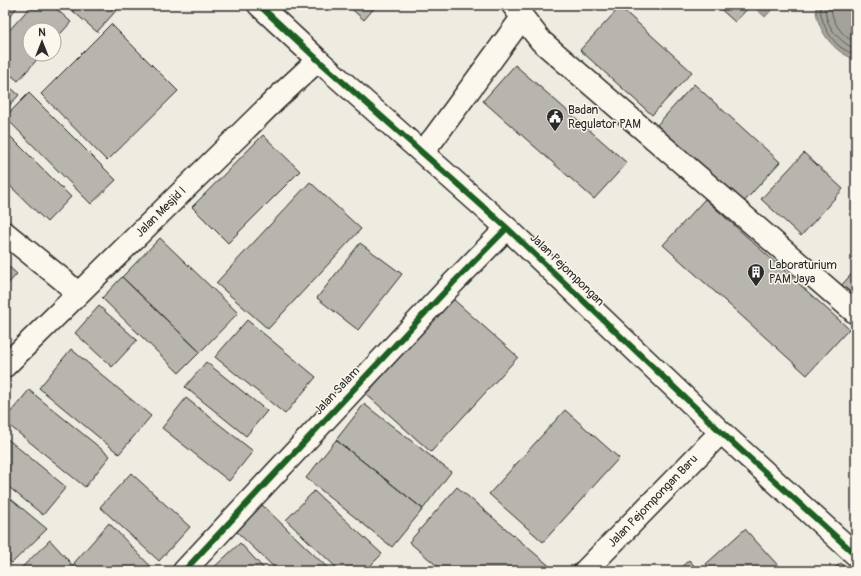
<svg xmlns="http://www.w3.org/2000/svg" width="861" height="576" viewBox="0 0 861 576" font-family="Pangolin,sans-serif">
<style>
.water{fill:#a4a29a;stroke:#74726e}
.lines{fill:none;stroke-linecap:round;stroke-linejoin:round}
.shore{stroke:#5b5b57;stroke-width:1}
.building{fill:#b8b5ae;stroke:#2b2b2b}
.minor-casing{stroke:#2b2b2b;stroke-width:25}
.minor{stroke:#fbf7ec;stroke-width:22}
.cycleway-casing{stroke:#fbf7ec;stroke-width:8}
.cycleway{stroke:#1b5e20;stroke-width:6}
.labels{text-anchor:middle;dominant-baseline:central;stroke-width:3;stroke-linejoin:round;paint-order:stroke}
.poi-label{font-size:12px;fill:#2b2b2b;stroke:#fbf7ec;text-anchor:start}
.street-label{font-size:12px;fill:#2b2b2b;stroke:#fbf7ec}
</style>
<rect width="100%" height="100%" fill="#eeebe0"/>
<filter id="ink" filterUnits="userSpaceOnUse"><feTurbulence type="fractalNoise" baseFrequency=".025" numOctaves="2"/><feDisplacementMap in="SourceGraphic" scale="8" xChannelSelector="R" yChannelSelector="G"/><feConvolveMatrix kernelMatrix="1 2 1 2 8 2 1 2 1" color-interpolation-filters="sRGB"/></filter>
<g filter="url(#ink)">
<path class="water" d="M752,5H776L765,17Z
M816,5H856V60C850,57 842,54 837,49C825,39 815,21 816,5Z"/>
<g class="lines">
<path class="shore" d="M820,5C820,20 828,36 839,46C844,50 851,53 856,55
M825,5C824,26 839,41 856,50
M831,5C831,22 842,36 856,43"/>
</g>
<path class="building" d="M5,5H19L5,22Z
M32,5H52L71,22L54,41V30H30V54H42L18,81L5,70V35Z
M66,5H121L97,32Z
M347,5H377L364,20Z
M716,5H751L735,22Z
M620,7L692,72L652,115L580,50Z
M111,24L178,91L107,161L41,94Z
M515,65L627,163L594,199L483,101Z
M5,83L19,95L5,110Z
M694,84L780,162L743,203L657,125Z
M29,93L116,180L91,204L5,117Z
M5,131L71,197L47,222L5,181Z
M263,135L300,171L228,243L192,207Z
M804,153L843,189L801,236L761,199Z
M310,182L361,229L268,329L216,283Z
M705,199L849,329L807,375L663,245Z
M160,238L238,313L200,352L122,277Z
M360,243L402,274L358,330L317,298Z
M5,263L17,274L5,287Z
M856,269V301L840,287Z
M122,277L200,352L179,373L102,298Z
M453,299L518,357L431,452L366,394Z
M99,306L137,340L112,367L75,333Z
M247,320L316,377L285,414L215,357Z
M71,349L151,416L119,454L39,388Z
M206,362L267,411L246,436L185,387Z
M29,390L110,456L85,487L5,422V419Z
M186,398L253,451L229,481L162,428Z
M364,404L451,472L423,509L336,440Z
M565,410L619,458L543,542L489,494Z
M5,437L66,487L43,515L5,484Z
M336,440L423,509L392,547L306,478Z
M131,473L190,527L159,561L100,507Z
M457,487L553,569L551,571H443L409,542Z
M314,491L382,554L365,571H340L286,520Z
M5,494L47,529L12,563L5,557Z
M262,505L331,571H278L237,532Z
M109,523L155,571H82L74,563Z
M745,529L783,571H712L706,564Z
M50,540L78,571H18Z
M240,543L266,571H210Z
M689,560L699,571H677Z
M841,563L848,571H831Z"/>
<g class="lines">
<g class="minor-casing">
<path id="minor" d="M259,5L318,60L507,228L721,432L856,555
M513,5L541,41L856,313
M422,152L434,138L522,18
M5,233L63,280L78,294
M5,366L276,99L318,60
M184,571L453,283L507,228
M585,571L721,432"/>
</g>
<use href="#minor" class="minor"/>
<g class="cycleway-casing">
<path id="cycleway" d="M259,5L318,60L507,228L721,432L856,555
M184,571L453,283L507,228"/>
</g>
<use href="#cycleway" class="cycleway"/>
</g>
</g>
<defs>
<g id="civic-pin" transform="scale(0.9)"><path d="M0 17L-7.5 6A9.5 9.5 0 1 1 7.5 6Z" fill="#2b2b2b" stroke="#fbf7ec"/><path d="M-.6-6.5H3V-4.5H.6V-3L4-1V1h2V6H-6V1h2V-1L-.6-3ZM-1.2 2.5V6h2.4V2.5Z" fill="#fff"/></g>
<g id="building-pin" transform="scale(0.9)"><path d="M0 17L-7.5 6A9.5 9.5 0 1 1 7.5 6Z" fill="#2b2b2b" stroke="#fbf7ec"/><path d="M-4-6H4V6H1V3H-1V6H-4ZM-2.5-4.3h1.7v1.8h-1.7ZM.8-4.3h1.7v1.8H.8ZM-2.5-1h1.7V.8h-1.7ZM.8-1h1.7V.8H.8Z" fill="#fff"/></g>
</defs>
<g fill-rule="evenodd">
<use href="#civic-pin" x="555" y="117"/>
<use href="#building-pin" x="756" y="272"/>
</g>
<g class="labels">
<g class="poi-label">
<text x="568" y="110">Badan<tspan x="568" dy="14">Regulator PAM</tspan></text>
<text x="769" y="265">Laboraturium<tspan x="769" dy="14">PAM Jaya</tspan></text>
</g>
<g class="street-label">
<text transform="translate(161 212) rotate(-45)">Jalan Mesjid I</text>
<text transform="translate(567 270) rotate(44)">Jalan Pejompongan</text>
<text transform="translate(337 391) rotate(-47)">Jalan Salam</text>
<text transform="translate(653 501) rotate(-46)">Jalan Pejompongan Baru</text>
</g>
</g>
<rect width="861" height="576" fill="none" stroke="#fbf7ec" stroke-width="20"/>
<rect x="10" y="10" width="841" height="556" fill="none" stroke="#2b2b2b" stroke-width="1.5" filter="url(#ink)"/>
<g transform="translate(42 42)"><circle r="19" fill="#fbf7ec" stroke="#a8a59f"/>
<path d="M0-3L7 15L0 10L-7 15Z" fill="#2b2b2b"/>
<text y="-6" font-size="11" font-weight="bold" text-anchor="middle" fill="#2b2b2b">N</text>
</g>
</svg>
